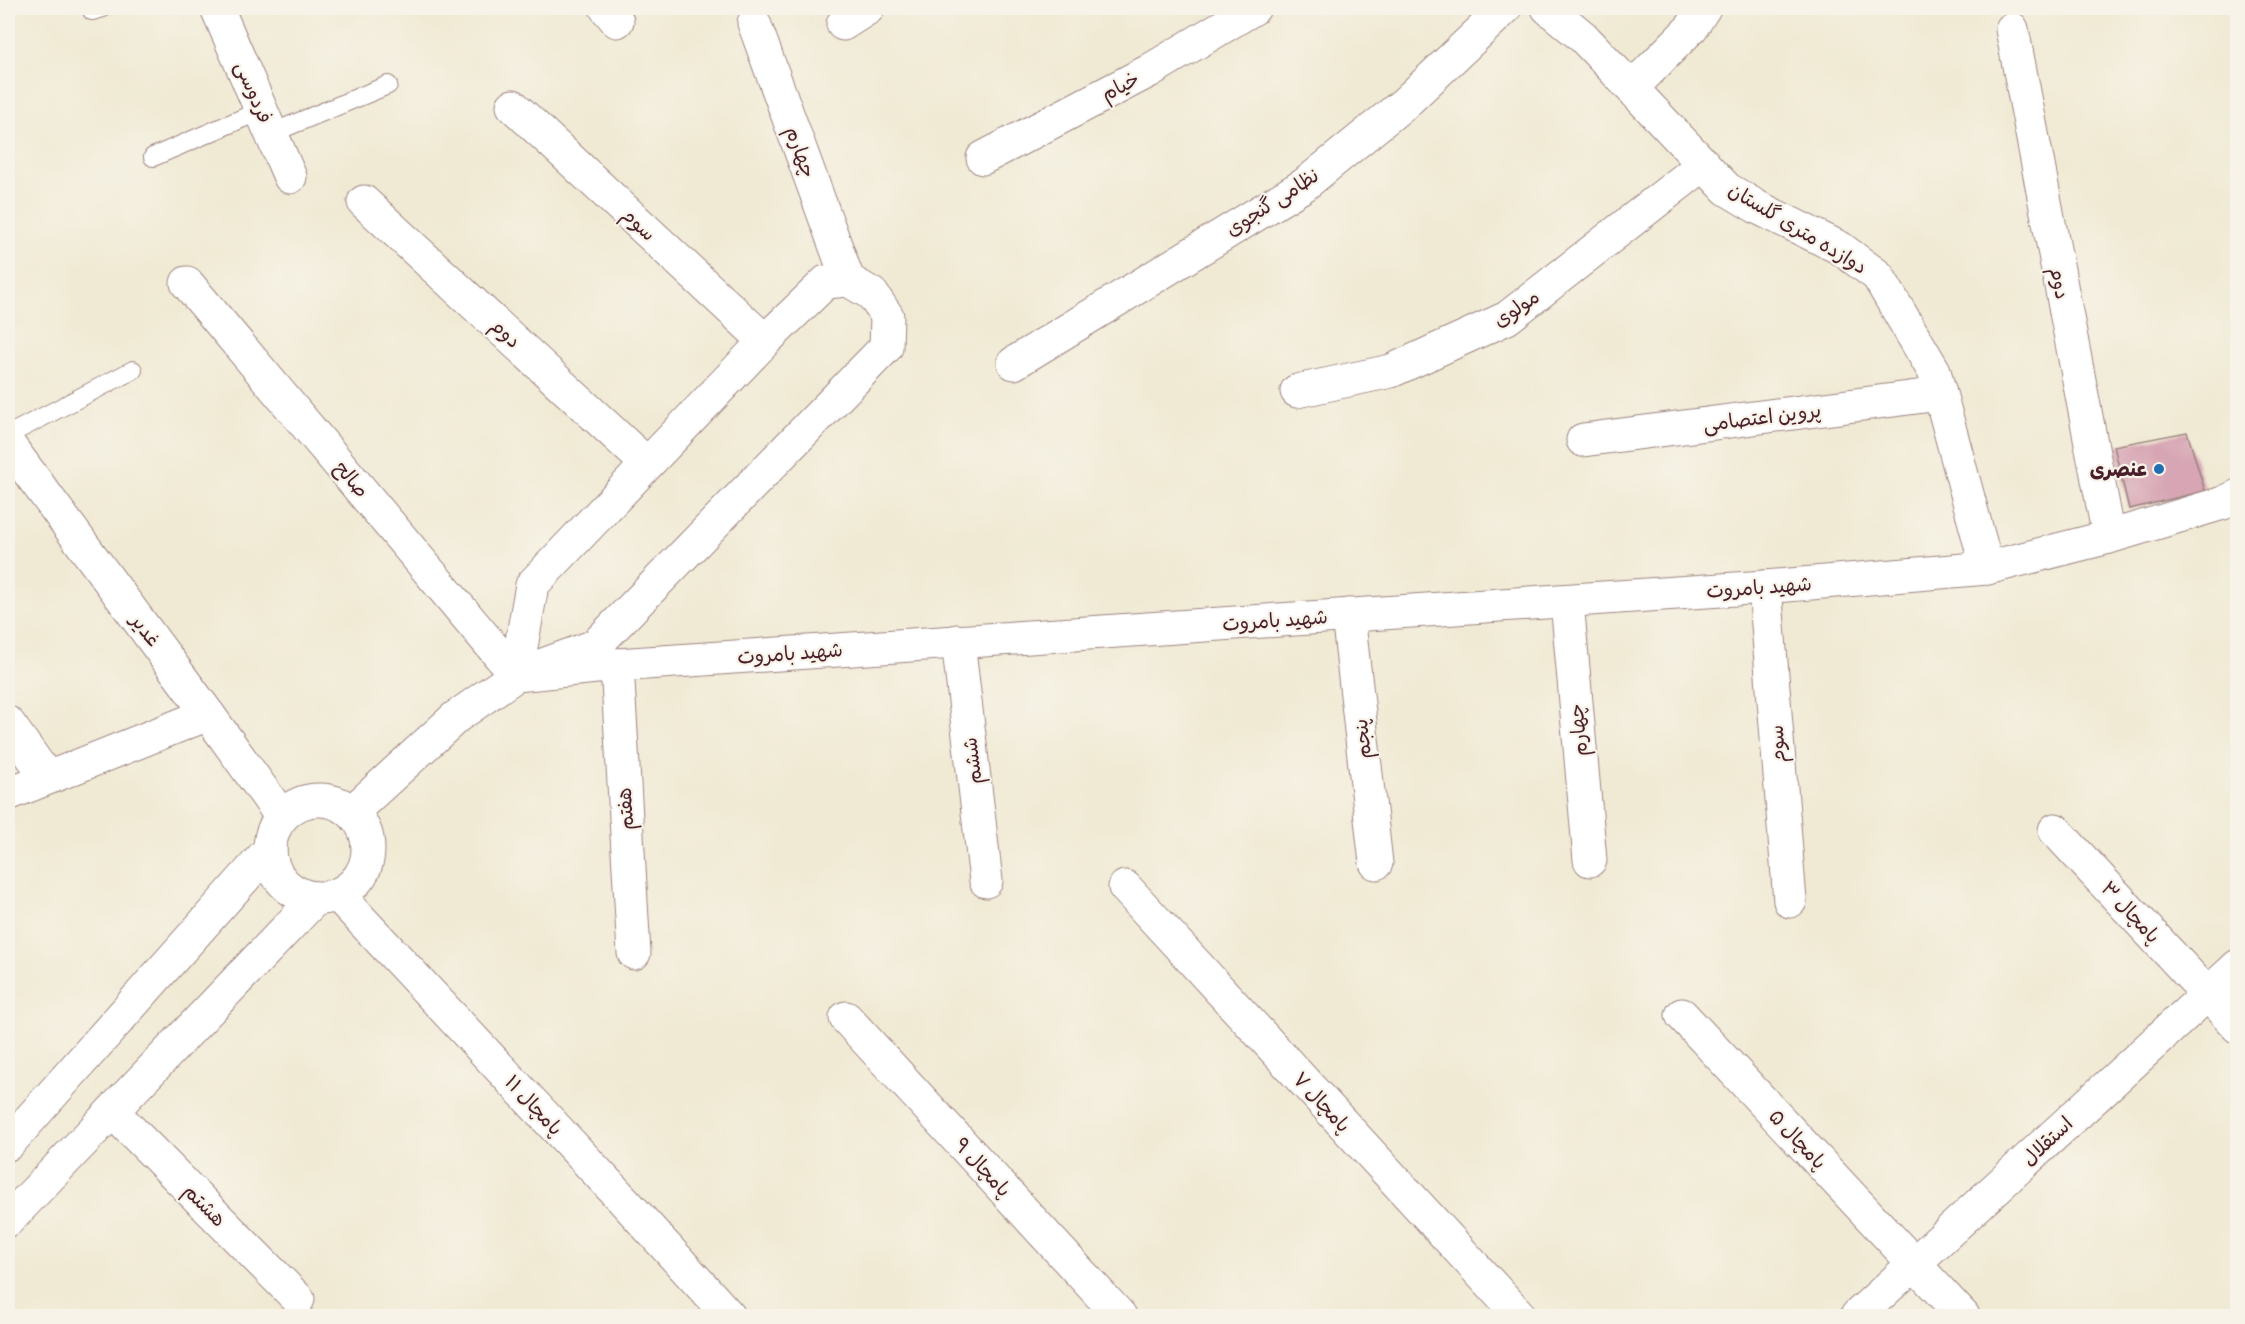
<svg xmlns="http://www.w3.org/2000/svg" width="2245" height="1324" viewBox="0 0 2245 1324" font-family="Itim,'Playpen Sans Arabic',sans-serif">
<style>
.building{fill:#d7a5b4}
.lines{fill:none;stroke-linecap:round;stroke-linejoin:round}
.service-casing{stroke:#9d8480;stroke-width:20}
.minor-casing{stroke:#9d8480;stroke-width:35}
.secondary-casing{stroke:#9d8480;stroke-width:35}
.service{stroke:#fff;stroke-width:18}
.minor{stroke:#fff;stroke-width:33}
.secondary{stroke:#fff;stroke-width:33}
.poi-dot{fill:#1f6fb2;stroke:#f7f3e8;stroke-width:2}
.labels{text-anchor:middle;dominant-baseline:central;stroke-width:4.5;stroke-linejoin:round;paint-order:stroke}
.street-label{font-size:20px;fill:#4a1f2b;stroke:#f7f3e8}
.poi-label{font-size:20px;font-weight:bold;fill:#4a1f2b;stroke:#f7f3e8;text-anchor:end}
</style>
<rect width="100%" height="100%" fill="#f7f3e8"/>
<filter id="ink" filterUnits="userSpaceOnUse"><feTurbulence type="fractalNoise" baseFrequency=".0167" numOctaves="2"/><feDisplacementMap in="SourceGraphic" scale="12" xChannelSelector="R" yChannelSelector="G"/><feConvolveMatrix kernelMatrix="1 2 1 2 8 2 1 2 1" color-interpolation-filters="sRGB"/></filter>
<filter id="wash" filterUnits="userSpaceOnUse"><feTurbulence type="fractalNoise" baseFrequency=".008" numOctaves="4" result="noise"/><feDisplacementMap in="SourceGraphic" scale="24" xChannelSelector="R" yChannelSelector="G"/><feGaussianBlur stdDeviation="1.35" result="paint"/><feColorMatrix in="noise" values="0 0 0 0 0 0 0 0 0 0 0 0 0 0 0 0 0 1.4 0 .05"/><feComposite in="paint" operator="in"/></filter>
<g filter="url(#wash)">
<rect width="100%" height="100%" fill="#f0ead4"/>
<g id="blocks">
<path class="building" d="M2187,432L2205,491L2129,509L2114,446Z"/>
</g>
</g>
<g filter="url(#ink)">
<use href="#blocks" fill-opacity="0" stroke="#9d8480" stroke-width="1.5"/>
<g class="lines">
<g class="service-casing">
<path id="service" d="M92,11L103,8
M272,133L388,85
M153,157L262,110
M8,435L133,370"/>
</g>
<g class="minor-casing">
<path id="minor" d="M217,8L290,177
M606,8L617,21
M1548,8L1583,37L1727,189L1757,207L1840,248L1878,276L1934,371L1987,568
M754,23L848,280
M843,24L868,8
M2012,29L2109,537
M1632,88L1692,27L1704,8
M513,106L765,341
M983,158L1149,71L1254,8
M364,202L647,464
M848,280L872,294L887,316L886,347L595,646L516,675L532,585L765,341L826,282Z
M187,283L516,675
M1014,363L1304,185L1406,102L1505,8
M1297,391L1391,371L1507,318L1704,164
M1583,440L1940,394
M1765,587L1790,901
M1567,601L1590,860
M1348,615L1376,863
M958,641L986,881
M617,665L634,953
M8,723L47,777
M8,794L208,714
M2055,830L2238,1027
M1125,887L1520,1316
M338,895L627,1204L729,1316
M1682,1015L1963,1316
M846,1018L1120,1316
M112,1111L298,1299
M8,1144L270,849
M8,1220L315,899"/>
</g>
<g class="secondary-casing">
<path id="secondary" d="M8,444L208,714L282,817
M270 849a49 49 0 1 1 98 0a49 49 0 1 1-98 0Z
M352,812L456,717L516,675L617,665L1765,587L1987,568L2109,537L2223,503L2238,496
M1857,1316L2238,966"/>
</g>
<use href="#service" class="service"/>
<use href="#minor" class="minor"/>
<use href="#secondary" class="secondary"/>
</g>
</g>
<circle class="poi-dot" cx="2159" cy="469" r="6"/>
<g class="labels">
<g class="street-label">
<text transform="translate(1120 86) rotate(-28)">خیام</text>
<text transform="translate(254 92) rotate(67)">فردوسی</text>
<text transform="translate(801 152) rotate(70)">چهارم</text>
<text transform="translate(1272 202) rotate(-33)">نظامی گنجوی</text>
<text transform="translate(639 224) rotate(43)">سوم</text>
<text transform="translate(1798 228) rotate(31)">دوازده متری گلستان</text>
<text transform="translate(2060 283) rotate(79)">دوم</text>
<text transform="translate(1516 308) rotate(-34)">مولوی</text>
<text transform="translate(506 333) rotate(43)">دوم</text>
<text transform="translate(1762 417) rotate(-7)">پروین اعتصامی</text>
<text transform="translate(352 479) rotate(50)">صالح</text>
<text transform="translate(1759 587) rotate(-4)">شهید بامروت</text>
<text transform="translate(1275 620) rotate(-4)">شهید بامروت</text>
<text transform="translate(146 630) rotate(53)">غدیر</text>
<text transform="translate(790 653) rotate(-4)">شهید بامروت</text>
<text transform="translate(1578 730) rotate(-95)">چهارم</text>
<text transform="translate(1362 739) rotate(-96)">پنجم</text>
<text transform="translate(1777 744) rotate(-94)">سوم</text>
<text transform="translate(972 761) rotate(-97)">ششم</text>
<text transform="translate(625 809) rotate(-94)">هفتم</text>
<text transform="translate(2131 912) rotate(47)">پامچال ۳</text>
<text transform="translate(1322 1102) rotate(47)">پامچال ۷</text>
<text transform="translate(534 1105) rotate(47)">پامچال ۱۱</text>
<text transform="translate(1798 1139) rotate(47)">پامچال ۵</text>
<text transform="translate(2047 1141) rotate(-43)">استقلال</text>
<text transform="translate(983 1167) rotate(47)">پامچال ۹</text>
<text transform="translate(205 1205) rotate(45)">هشتم</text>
</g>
<g class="poi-label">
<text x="2147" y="469">عنصری</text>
</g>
</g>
<rect width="2245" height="1324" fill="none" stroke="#f7f3e8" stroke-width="30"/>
</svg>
